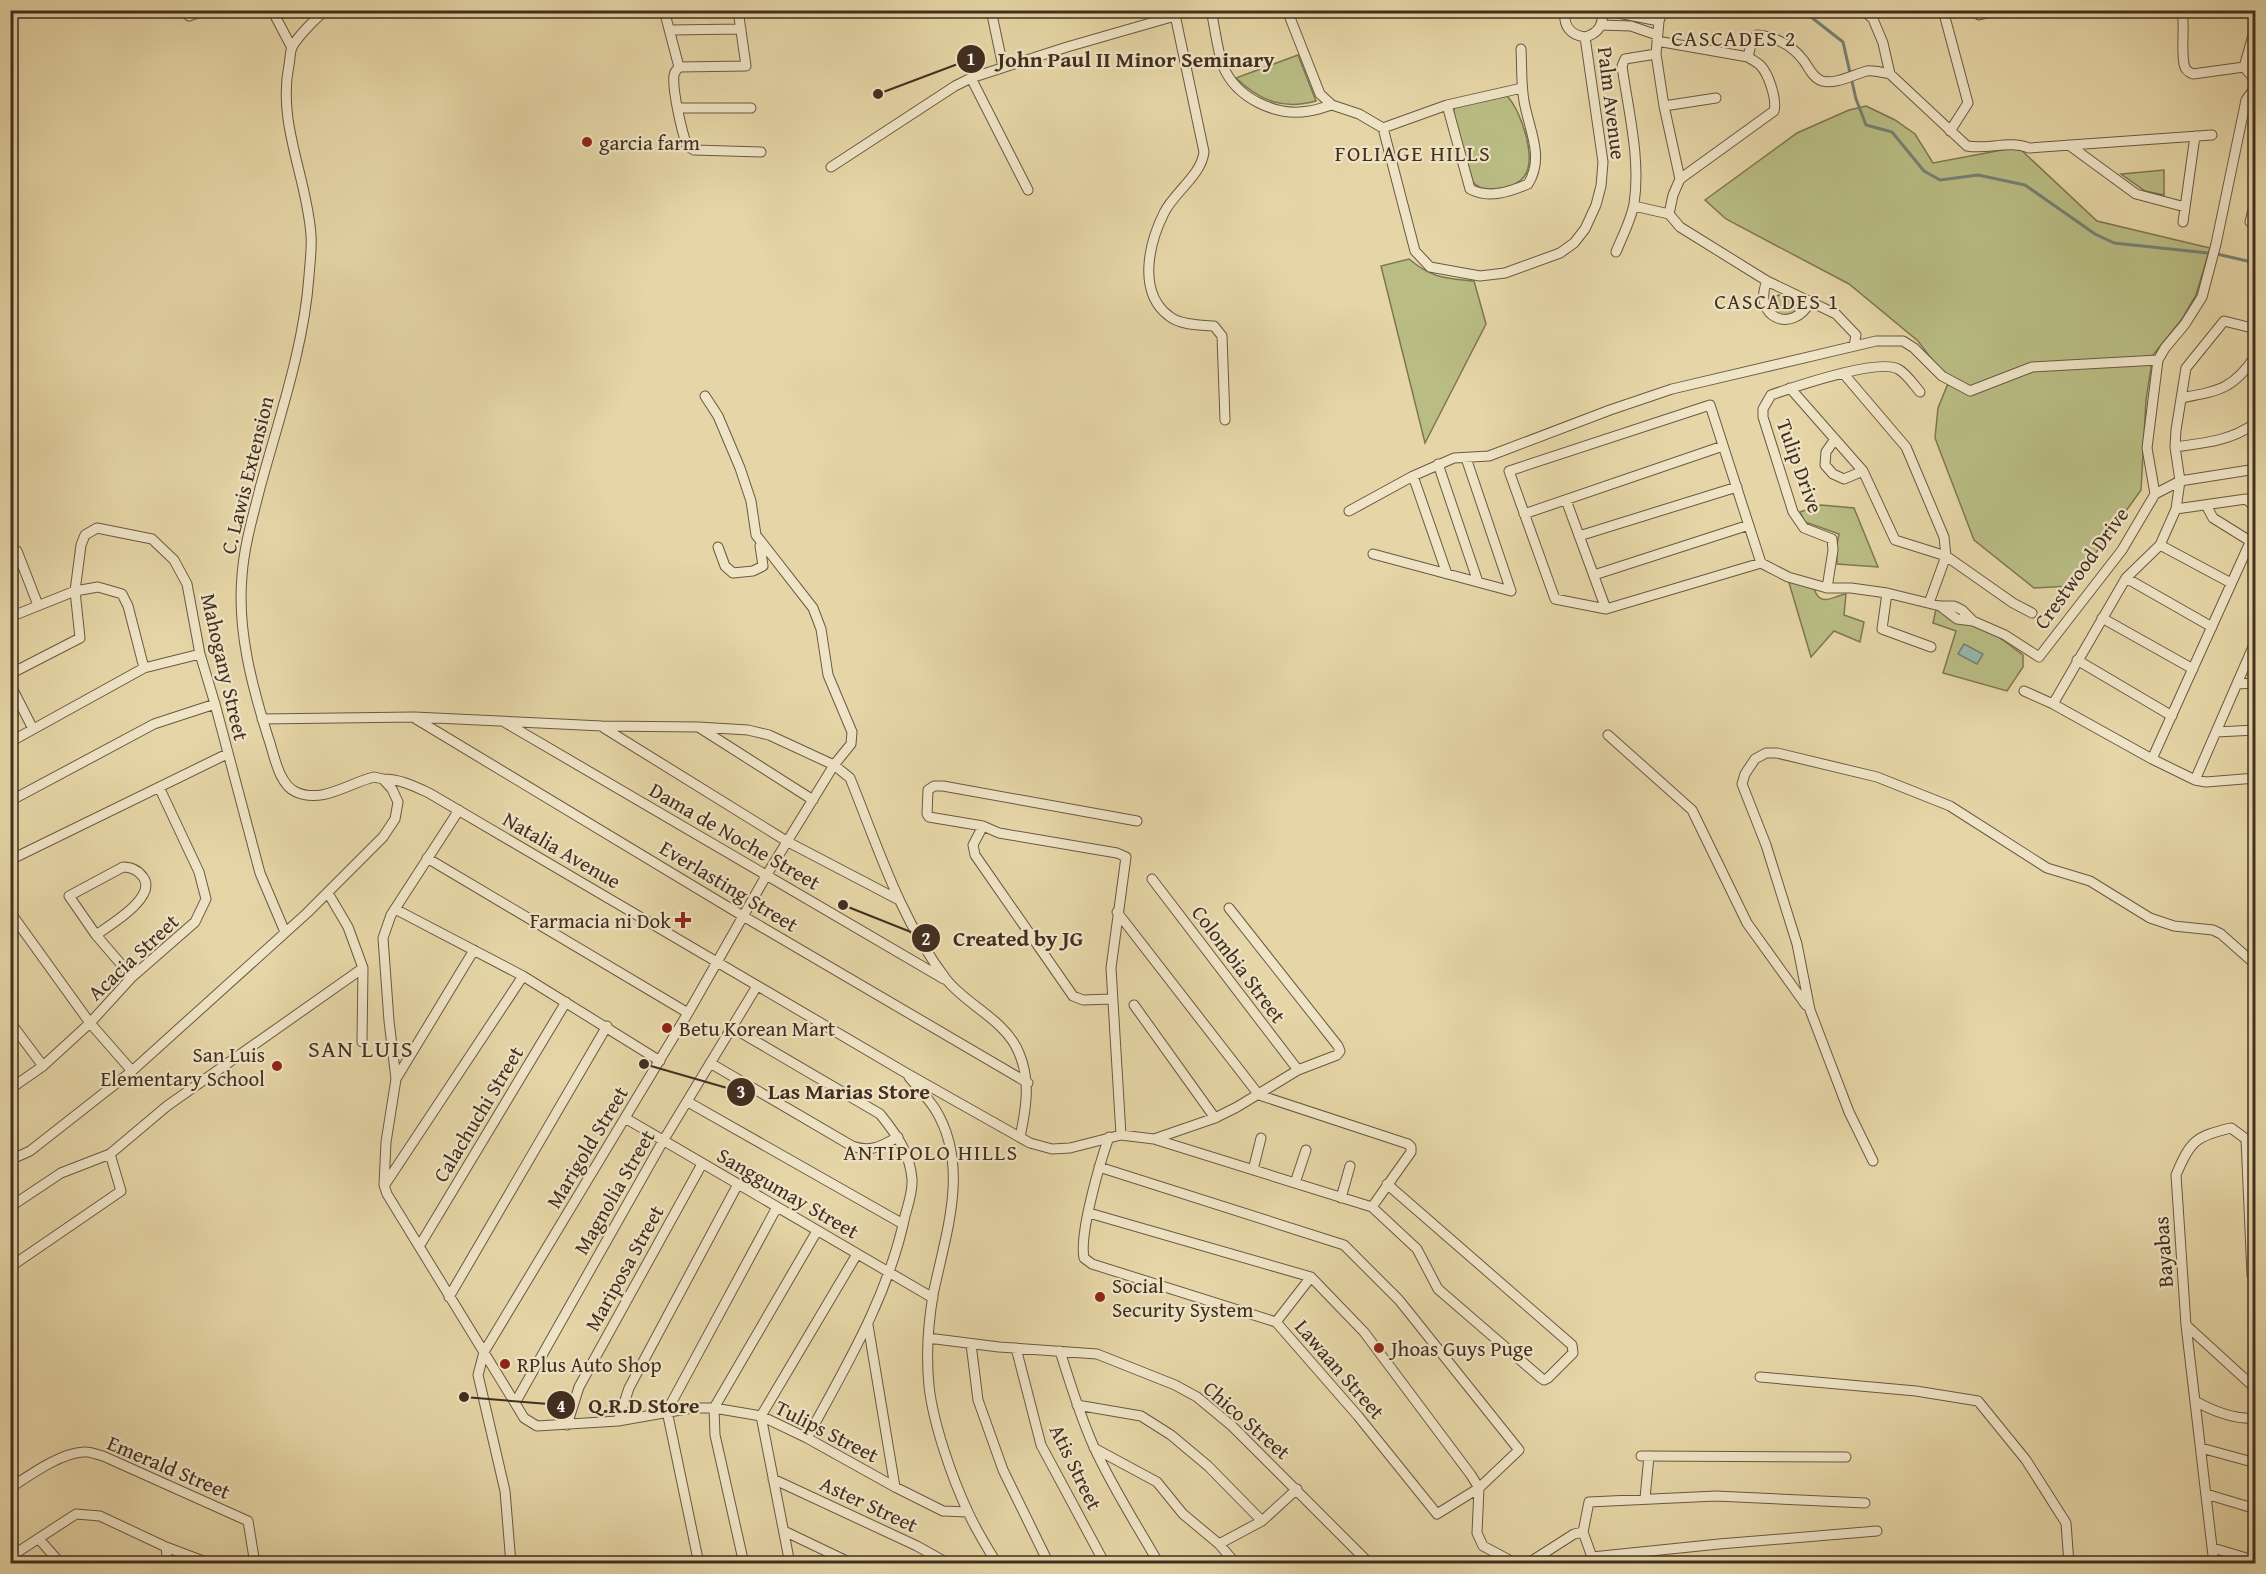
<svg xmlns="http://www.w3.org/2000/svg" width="2266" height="1574" viewBox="0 0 2266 1574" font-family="'Gentium Book Plus',serif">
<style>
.green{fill:#b9bd84;stroke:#7e7652;stroke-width:1.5}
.water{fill:#97b8ae;stroke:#758175;stroke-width:1.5}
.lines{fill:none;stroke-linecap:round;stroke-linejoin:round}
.stream{stroke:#758175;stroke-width:3}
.river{stroke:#97b8ae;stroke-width:16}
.minor-casing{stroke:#6b5842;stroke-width:11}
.minor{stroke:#efe4c6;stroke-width:9}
.poi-dot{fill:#8f2418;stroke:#efe4c6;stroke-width:2}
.labels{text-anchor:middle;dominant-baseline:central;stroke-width:4.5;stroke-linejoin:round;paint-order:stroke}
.street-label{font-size:21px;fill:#422e20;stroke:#efe4c6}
.poi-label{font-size:21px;fill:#422e20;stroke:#efe4c6;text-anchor:start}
.neighbourhood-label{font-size:22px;letter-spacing:1.5px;fill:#422e20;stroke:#efe4c6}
.quarter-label{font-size:24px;letter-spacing:1.5px;fill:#422e20;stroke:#efe4c6}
.leader{fill:none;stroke:#422e20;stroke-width:2}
.callout-dot{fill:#422e20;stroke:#efe4c6;stroke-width:2}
.mark-label{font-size:18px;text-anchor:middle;font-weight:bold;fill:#fff}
.callout-label{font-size:22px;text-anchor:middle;font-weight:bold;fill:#422e20;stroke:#efe4c6;stroke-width:4.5;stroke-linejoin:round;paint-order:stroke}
</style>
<rect width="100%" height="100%" fill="#e6d6a7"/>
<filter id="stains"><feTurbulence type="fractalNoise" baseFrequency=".00333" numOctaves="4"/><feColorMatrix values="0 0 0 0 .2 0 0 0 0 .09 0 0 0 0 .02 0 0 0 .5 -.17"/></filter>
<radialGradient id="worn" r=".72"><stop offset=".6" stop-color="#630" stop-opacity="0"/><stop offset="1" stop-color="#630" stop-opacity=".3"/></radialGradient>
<path class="green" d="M1298,55L1316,101C1283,110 1260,101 1236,78Z
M1507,96C1521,110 1540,164 1521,180C1511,189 1481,194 1473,182L1453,113L1455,106Z
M1866,106L1895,120L1915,134L1933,163L2018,147L2097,221L2210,248L2196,295L2182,319L2153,355L2146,400L2141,490L2072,586L2034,588L1974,540L1935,438L1938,408L1947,386L1953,379L1942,373L1918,341L1849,284L1726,219L1705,200L1797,133L1849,110Z
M2164,170V195L2145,191L2121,174Z
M1409,259C1433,279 1445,278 1474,281L1486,324L1425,443L1381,266Z
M1779,295L1796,303L1797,308L1796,313L1782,316L1775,313L1771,305V298Z
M1821,505L1854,508L1878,567L1837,564V544L1839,534L1805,522L1800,512Z
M1787,576L1814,589C1821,608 1833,596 1846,594L1844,615L1864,622L1860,642L1834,631L1811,657Z
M1936,609C1944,612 1947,620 1955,622C1960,624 1964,622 1969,623C1989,628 2007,643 2023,655V667L2007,691L1943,673L1956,631L1933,623Z"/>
<path class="water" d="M1964,644L1983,654L1977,664L1958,654Z"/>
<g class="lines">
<path class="stream" d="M1802,10L1843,42L1856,99L1866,125L1892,132L1924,171L1940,180L1978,175L2025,185L2095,234L2114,243L2217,254L2256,263"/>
<path class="river" d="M1447,1564H1464"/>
<g class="minor-casing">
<path id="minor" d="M272,10L292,48
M664,10L679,67C676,71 675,71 674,75C672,90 682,132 687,146L694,150L761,152
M991,10L1003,67
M1174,10L1204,152C1201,176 1174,192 1164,213C1149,243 1137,292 1169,316C1180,325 1200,325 1214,326L1222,336L1225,420
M1211,10C1215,28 1217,49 1223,66C1236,98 1276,117 1309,111C1317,110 1324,107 1332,105
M1287,10L1320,94L1332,105L1359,114L1383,128L1415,251L1430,267L1480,276L1505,273L1560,253L1574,243L1585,229L1596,205L1601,186L1603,162L1585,37
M1565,10C1563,26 1570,35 1585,37C1599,33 1604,24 1602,10
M1603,10L1659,21
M1663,10L1659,21L1656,54L1664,106L1680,179L1673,195L1669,214
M1863,10L1873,19L1883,43L1890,74L1967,146C1988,150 2009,140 2029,148L2212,135
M1943,10L1968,103L1950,131
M2182,10C2185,29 2181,47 2184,64C2185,70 2188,72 2193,74L2244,67L2256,81
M1979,15L1999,10
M189,16L205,10
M1601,25L1631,26L1657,35
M670,30L741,29
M1657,41L1748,57C1752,60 1757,62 1760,65C1769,74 1777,100 1774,111L1680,179
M1748,57L1752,40L1757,35C1776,37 1792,45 1804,61C1809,68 1813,78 1822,81C1836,85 1854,74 1867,71C1874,70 1883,73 1890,74
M679,67L746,66L738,10
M2244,67L2256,25
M971,78L1028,190
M1447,105L1470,189C1488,199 1509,192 1528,184C1545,157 1529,130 1524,101C1521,84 1522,66 1521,49
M1664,106L1716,98
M678,108H751
M1383,128L1447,105L1522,88
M2069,145L2136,194L2185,207
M831,167L955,86L971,78L1067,47L1175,16
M2256,197L2250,222L2256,223
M1634,206L1669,214L1680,227L1767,281L1836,314L1856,335L1854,346
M2183,222L2195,136
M1616,252C1622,237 1631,220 1634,204C1641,159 1628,110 1622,66L1625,59L1656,54
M1767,281C1752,317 1792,335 1810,302
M1843,373L1906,447L1944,537L1946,556L1929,603
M1790,388L1863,471L1895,540L1946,556L2013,603L2032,613
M2181,398C2219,391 2234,389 2256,355
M1710,405L1761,563L1606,609L1555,599L1509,471Z
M1835,439L1826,452L1825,465L1833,474L1844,479L1863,471
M2175,447C2205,443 2230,441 2256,423
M1466,458L1511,591
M1438,464L1478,582
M1413,476L1447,574
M2155,494L2147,448L2158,360L2165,348L2185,324L2202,297L2216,244L2246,100L2256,86
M1566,500L1606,609
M2206,505L2213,518L2250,541
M2176,509L2246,499L2253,505L2256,515
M1349,511L1413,476L1454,458L1489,456L1610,410L1672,389L1876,341H1903L1914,348L1942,376L1970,391L2032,367L2158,360
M1524,514L1723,446
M1579,536L1737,487
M2160,545L2231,583
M718,547L725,566L733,573L753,571L763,566L760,546
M17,551L38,605
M1373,554L1511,591
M1761,563L1788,577L1827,588H1851L1887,593L1940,606H1954L1962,610L1973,621
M1594,575L1749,525
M2126,578L2212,627
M1827,588L1833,550L1832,539L1804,528L1793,512L1763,417V409L1771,395C1794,387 1878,358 1898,369C1906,373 1914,385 1920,392
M1887,593L1882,629L1931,647
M1940,606L1957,619L1973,621L2005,635L2039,657L2122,550L2155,494L2180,481L2256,469
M10,617L75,591L98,587L122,594L128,606L144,668
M2102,618L2193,669
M2077,660L2172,716
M10,674L80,638L75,591L81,545L85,535L97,528L152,539L174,560L187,584L200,654L215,704L260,873L285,932
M10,684L33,729
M2237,684L2256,683
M2024,691L2053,704L2152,759L2195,780L2206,782L2256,778
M2053,704L2126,578L2160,545L2176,509L2180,481L2175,447L2176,430L2186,368L2224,321L2256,329
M262,719L414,717L602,726L698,727L748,730L769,735L834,765L850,778C878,847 900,919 946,979C966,1005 1006,1020 1019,1053C1031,1081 1026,1109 1020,1137
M416,719L743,916L1028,1083
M506,723L944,979
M604,728L788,842L899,900
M700,728L813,800
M2216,732L2256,730
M1608,735L1692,810L1747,923L1806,1005
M10,742L144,668L200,654
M2152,759L2256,529
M383,779C400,779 414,786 429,793L906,1073L1030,1143L1052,1149L1070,1148L1121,1135L1154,1139L1215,1118L1237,1107L1298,1070L1337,1055L1340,1051L1338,1046L1229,908
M2195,780L2256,640
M10,801L154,724L215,704
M459,810L391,915L383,938L389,1021L396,1079L386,1142L384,1185L387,1194L515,1403
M983,826L973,845L975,855L1073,996L1083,1000L1111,999
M427,858L688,1013
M10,860L227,754
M1152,879L1298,1070
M328,893L348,927L363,968L362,1042
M395,909L523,976L660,1061
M10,912L90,1023L132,1071
M1117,912L1259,1095L1408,1144L1411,1147V1152L1372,1207
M96,935C110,925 158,897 143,877C138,870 132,867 123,867L69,896L96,935L132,977
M757,986L663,1141L515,1403L524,1418L537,1426L618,1421L692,1408H714L761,1416L807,1438L895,1487L943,1511L968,1512
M1134,1005L1215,1118
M10,1022L43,1066
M733,1028L880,1114C896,1134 910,1153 912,1179C913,1191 908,1205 905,1216C888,1297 846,1366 807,1438
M710,1063L852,1146C871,1153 881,1146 898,1137
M909,1077C918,1088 928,1098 935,1109C971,1167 945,1235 933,1295C928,1325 926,1356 929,1386C933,1423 952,1478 968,1512C976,1530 987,1547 997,1564
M396,1079L474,950
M10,1089L43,1066L90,1023L132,977L195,922L206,899L199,872L159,787
M688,1102L903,1224
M625,1118L933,1298
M1121,1135L1111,968L1126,857L1117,853L999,833L983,826L929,817L927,814L928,790L934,786H943L1137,821
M1154,1139L1372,1207L1417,1249L1438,1289L1541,1378L1544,1380L1548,1378L1573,1353L1572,1345L1387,1184
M10,1160L30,1151L132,1071L307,913L383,837L395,819L398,802L392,789L383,779L374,777C349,783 322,804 296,792C278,784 274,753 268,737C252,686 237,630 242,576C244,546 253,516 260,488C279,418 304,347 309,276C310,262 312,248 311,235C307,177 277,124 289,65C290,60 290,52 292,47C298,36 316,18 326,10
M1873,1161L1849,1112L1810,1010L1797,944L1766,845L1742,784L1745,774L1755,759L1766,753H1777L1877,777L1950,806L2047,868L2090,881L2150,918L2174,926L2213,930L2221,934L2256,965
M1099,1167L1344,1245L1399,1300L1519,1450L1479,1488L1437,1514L1358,1416L1276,1322L1092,1264L1084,1258C1079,1234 1100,1162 1109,1137
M1253,1170L1261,1138
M386,1183L523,976
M1295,1183L1306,1150
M1341,1198L1350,1166
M10,1207L61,1173L110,1154L167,1106L363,968
M1089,1213L1311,1277L1364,1332L1471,1475L1479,1488L1477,1533L1483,1546L1515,1563L1523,1564
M420,1245L566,1002
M16,1263L121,1191L110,1154
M449,1297L607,1026
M1276,1322L1311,1277
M868,1325L895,1487
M2186,1325L2256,1389
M928,1338L999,1347L1097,1354L1175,1385L1197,1397L1232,1426L1370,1564
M971,1344L978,1400L1003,1470L1049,1564
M1016,1348L1041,1445L1105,1564
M1060,1351C1070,1383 1080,1416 1094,1447C1112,1487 1137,1525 1159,1564
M1760,1377L1916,1391L1978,1401L2026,1460L2066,1523L2069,1564
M2195,1401C2213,1411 2234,1420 2256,1418
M1077,1405L1141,1416L1171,1435L1208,1466L1262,1521
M618,1421L629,1388L738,1184
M567,1425L579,1387L702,1164
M1094,1448L1157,1482L1183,1514L1219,1544L1236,1564
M2201,1448L2256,1463
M1641,1456L1846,1457
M773,1479L917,1546L949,1564
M10,1488C30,1475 60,1453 84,1452C89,1451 97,1455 103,1456L248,1521L255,1564
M2206,1494L2256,1509
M1645,1498L1649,1456
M1865,1503L1716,1496L1589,1502L1583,1532L1592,1557L1719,1544L1877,1531
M784,1531L853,1564
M39,1539L61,1564
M1219,1544L1262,1521L1297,1489
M166,1547L168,1564
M2213,1548L2256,1561
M10,1557L76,1514L100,1516L166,1547L211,1564
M511,1564L505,1491L478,1375L484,1352L688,1013L766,876L834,765L851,744L852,732L828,675L821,629L813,608L756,535L751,501L740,468L718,416L705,396
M699,1564L667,1411L777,1207
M744,1564L715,1435L714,1408L817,1231
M790,1564L761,1416L857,1254
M1527,1564L1574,1534L1583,1532
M2214,1564L2186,1325L2176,1175C2190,1141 2196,1136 2231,1128L2246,1139L2252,1275L2256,1280"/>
</g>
<use href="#minor" class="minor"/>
</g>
<g class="poi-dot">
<circle cx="587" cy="142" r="6"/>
<path d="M680 911h6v6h6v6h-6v6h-6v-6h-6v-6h6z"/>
<circle cx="667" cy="1028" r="6"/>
<circle cx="277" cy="1066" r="6"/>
<circle cx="1100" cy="1297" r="6"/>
<circle cx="1379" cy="1348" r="6"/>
<circle cx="505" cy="1364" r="6"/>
</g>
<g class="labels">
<g class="street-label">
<text transform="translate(1612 103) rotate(83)">Palm Avenue</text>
<text transform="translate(1800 466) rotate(70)">Tulip Drive</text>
<text transform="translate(247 475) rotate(-76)">C. Lawis Extension</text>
<text transform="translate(2081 568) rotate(-54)">Crestwood Drive</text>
<text transform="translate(225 667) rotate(77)">Mahogany Street</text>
<text transform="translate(735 836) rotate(30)">Dama de Noche Street</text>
<text transform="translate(562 850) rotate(30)">Natalia Avenue</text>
<text transform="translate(729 886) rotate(31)">Everlasting Street</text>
<text transform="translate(133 957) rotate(-43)">Acacia Street</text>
<text transform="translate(1239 964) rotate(53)">Colombia Street</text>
<text transform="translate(478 1114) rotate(-59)">Calachuchi Street</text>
<text transform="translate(587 1147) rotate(-59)">Marigold Street</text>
<text transform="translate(614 1192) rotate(-60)">Magnolia Street</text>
<text transform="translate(788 1193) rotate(30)">Sanggumay Street</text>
<text transform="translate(2163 1252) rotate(-94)">Bayabas</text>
<text transform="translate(624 1268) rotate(-61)">Mariposa Street</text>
<text transform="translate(1340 1369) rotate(49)">Lawaan Street</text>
<text transform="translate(1247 1420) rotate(41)">Chico Street</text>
<text transform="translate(827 1431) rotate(27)">Tulips Street</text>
<text transform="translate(169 1467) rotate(23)">Emerald Street</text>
<text transform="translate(1076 1467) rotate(64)">Atis Street</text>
<text transform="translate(869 1504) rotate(25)">Aster Street</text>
</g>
<g class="poi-label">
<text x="599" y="142">garcia farm</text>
<text x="671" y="920" text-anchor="end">Farmacia ni Dok</text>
<text x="679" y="1028">Betu Korean Mart</text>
<text x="265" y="1054" text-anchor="end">San Luis<tspan x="265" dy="24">Elementary School</tspan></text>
<text x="1112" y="1285">Social<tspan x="1112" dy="24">Security System</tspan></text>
<text x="1391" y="1348">Jhoas Guys Puge</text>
<text x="517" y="1364">RPlus Auto Shop</text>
</g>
<g class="neighbourhood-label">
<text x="1734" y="38">CASCADES 2</text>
<text x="1413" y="153">FOLIAGE HILLS</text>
<text x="1777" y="301">CASCADES 1</text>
<text x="931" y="1152">ANTIPOLO HILLS</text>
</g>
<g class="quarter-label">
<text x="361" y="1048">SAN LUIS</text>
</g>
</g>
<path class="leader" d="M878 94L971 59M843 905L926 938M644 1064L741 1092M464 1397L561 1405"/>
<g class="callout-dot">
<circle cx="878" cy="94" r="6"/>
<circle cx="843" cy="905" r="6"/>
<circle cx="644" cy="1064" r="6"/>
<circle cx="464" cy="1397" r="6"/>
<circle cx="971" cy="59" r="15"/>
<circle cx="926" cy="938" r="15"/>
<circle cx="741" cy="1092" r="15"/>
<circle cx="561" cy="1405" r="15"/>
</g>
<g class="mark-label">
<text x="971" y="65">1</text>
<text x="926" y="945">2</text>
<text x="741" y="1098">3</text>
<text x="561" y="1412">4</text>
</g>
<g class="callout-label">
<text x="1136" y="67">John Paul II Minor Seminary</text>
<text x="1018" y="946">Created by JG</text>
<text x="849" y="1099">Las Marias Store</text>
<text x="644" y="1413">Q.R.D Store</text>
</g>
<rect width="2266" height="1574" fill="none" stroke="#e6d6a7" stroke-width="36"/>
<rect x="12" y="12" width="2242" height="1550" fill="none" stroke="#422e20" stroke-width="3"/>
<rect x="18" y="18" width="2230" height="1538" fill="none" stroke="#422e20" stroke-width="1.5"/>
<rect width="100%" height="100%" filter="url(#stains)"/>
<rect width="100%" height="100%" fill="url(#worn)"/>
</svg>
